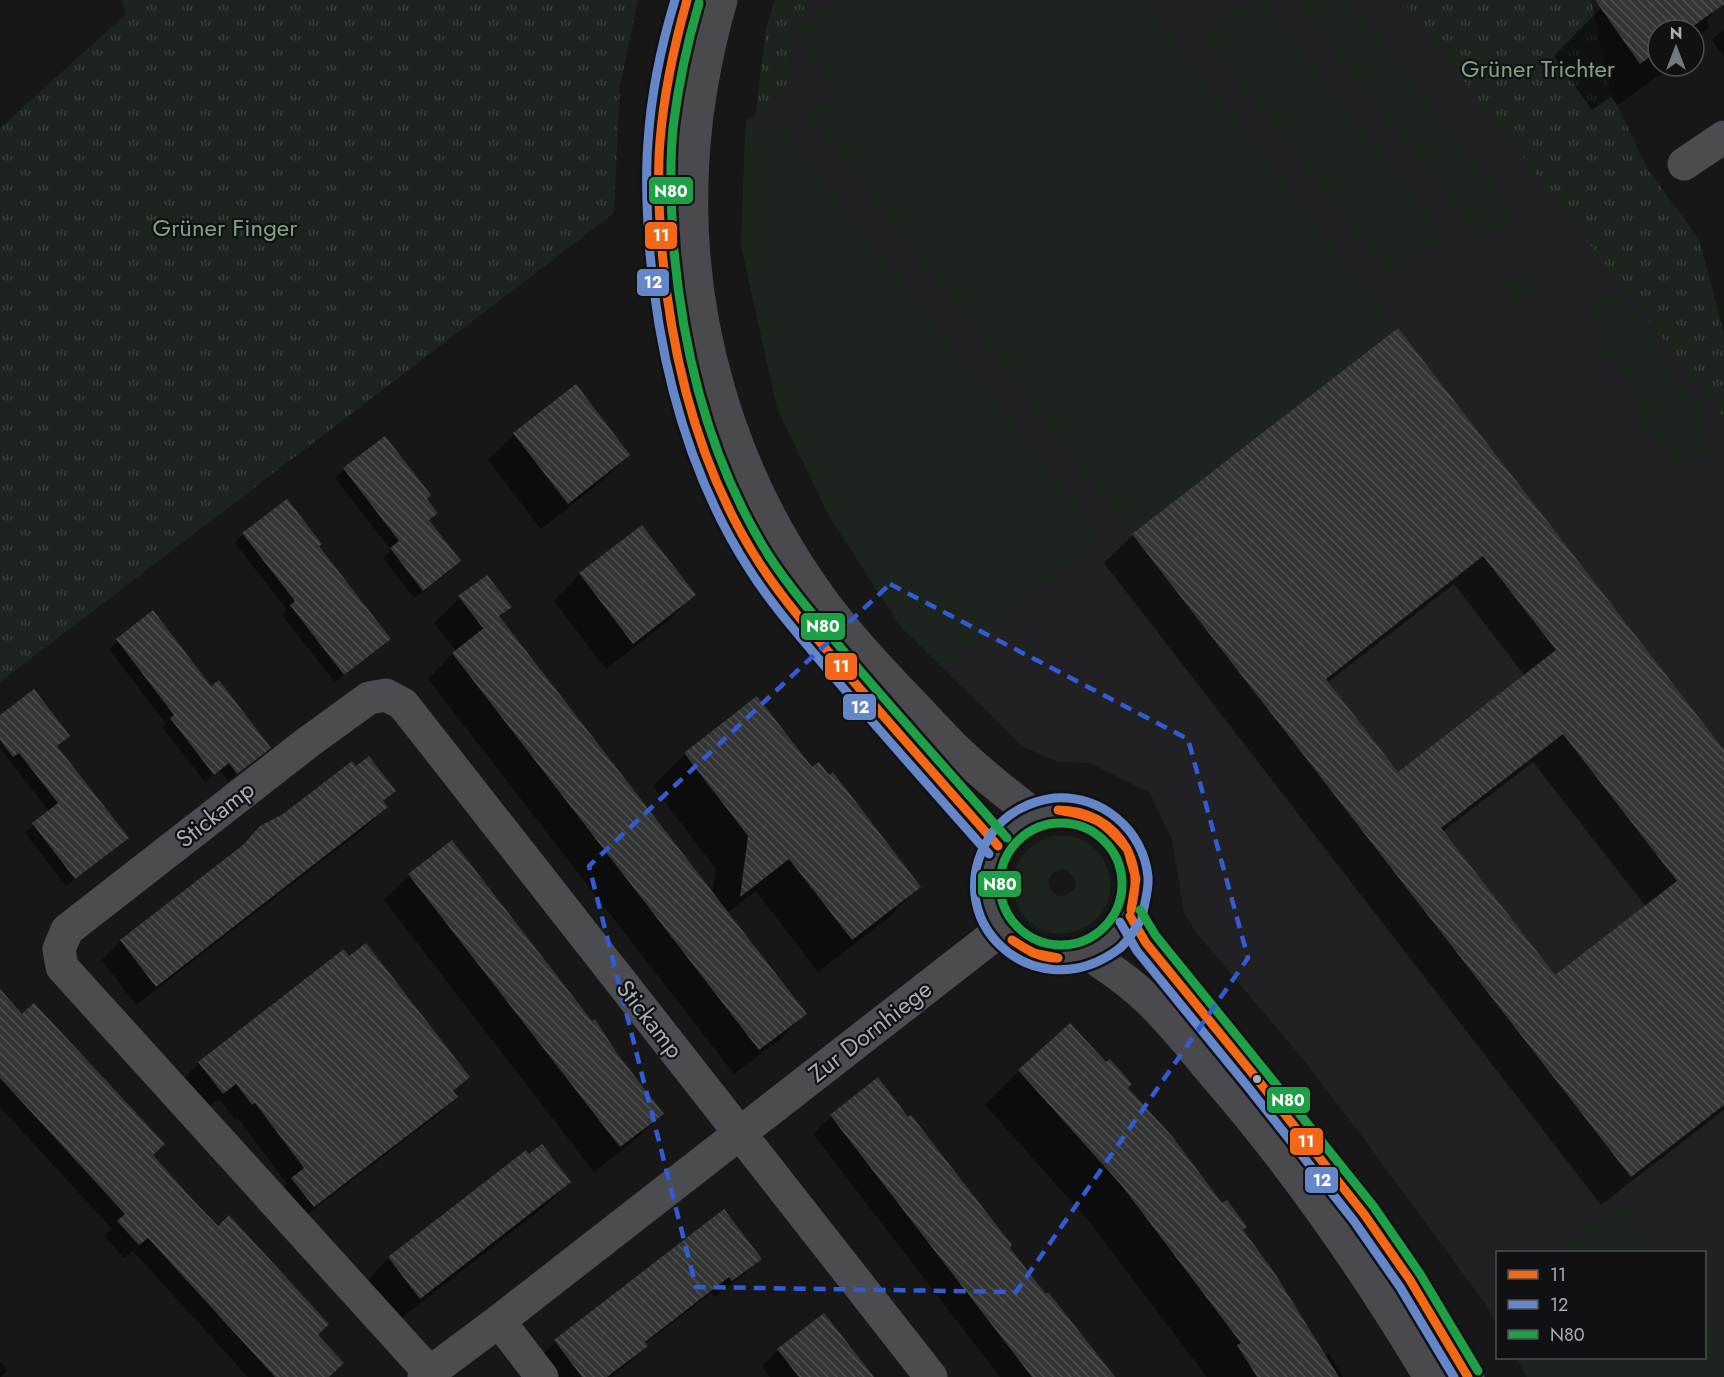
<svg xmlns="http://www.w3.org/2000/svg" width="1724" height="1377" viewBox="0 0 1724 1377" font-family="Jost,sans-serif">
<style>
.built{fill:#212123}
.grass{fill:#1d241e;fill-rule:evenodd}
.park{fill:url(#park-tufts)}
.shadow{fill:#0007;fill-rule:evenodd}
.building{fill:url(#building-back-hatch);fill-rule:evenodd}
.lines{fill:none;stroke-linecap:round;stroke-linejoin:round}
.street{stroke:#4b4c50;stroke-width:33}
.secondary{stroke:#4a4a4e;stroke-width:33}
.bus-1-casing{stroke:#111113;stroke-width:14}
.bus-2-casing{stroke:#111113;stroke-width:14}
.bus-3-casing{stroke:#111113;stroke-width:14}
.bus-1{stroke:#f36717;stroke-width:9}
.bus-2{stroke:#6587c9;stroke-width:9}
.bus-3{stroke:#1ea146;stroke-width:9}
.marked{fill:none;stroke:#325cd3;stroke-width:4.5;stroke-dasharray:12 8;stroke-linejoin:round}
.bus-dot{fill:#a8adb8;stroke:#111113;stroke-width:2}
.labels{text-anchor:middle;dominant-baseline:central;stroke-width:4.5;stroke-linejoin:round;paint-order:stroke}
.park-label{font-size:24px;fill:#7fa381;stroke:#111113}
.street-label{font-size:24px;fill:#a8adb8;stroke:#111113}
.line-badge{stroke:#111113;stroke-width:2}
.badge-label{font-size:16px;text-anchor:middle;font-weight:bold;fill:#fff}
</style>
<defs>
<pattern id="park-tufts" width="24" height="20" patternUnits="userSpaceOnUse" patternTransform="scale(1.5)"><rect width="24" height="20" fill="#1d241e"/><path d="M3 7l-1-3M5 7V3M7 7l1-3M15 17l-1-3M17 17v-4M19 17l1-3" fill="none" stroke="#3b413d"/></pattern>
<pattern id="building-back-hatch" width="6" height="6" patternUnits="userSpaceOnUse" patternTransform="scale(1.5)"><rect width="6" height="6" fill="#353536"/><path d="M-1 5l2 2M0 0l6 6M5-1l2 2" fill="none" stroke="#4f5051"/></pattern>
</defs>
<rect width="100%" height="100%" fill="#171717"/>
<path class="built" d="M808,0H1404L1724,410V1377H1527L1516,1358H1704V1252H1498L1497,1325L1486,1305L1364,1139L1302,1058L1195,931L1184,913L1172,840L1150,793L1090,763L1058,762L1022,746L902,628L830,518L777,408L741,245L746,120L761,112L790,83L793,31Z"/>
<path class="grass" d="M834,0H1143L1397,328L1132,534L806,113L837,89L793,32Z
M1245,0H1262L1445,235L1390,277L1201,34Z
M1295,0H1350L1515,214L1480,240Z
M780,126L1102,537L943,668L902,628L830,518L777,408L741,245L745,132Z
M1526,265L1543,285L1516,307L1500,286Z
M1606,292L1616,296L1627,304L1670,360L1674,377L1699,406L1704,419L1705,433L1713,456L1688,465L1668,466L1669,454L1635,414L1634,390L1626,378L1615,368L1612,359L1595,356L1600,317L1592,308Z
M1052,836C1058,836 1064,835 1070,836C1102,842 1120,879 1105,908C1100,917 1091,924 1081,929C1021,956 978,861 1052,836ZM1063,869C1082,876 1079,895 1059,896C1043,888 1046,873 1063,869Z
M1621,1207L1656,1252H1558L1620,1207Z
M1497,1296V1325L1486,1305Z
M1705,1316L1724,1342V1377H1527L1516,1358H1704Z"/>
<path class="park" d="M122,0H638L620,86L614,213L0,682V128L126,14Z
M775,0H808L793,31L790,83L755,118L766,29Z
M1402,0H1591L1610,90L1648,170L1699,239L1724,335V418Z"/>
<path class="shadow" d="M1613,0H1717L1721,5L1706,20L1710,26L1694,42V30H1658V66H1670L1663,73L1617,105L1611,97L1592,110L1554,56L1601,8Z
M1724,29V57L1712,40Z
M1397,331L1724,752V1110L1601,1205L1104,563L1133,535ZM1454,584L1525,676L1398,774L1327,683ZM1533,762L1646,907L1554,977L1442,832Z
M514,434L628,455L602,481L541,529L488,460Z
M384,438L436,513L428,521L459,561L451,570L414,598L383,558L391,550L335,478L344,469Z
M642,527L694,595L668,621L606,669L554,601L580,574Z
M243,534L317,546L380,647L335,682L282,615L287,610L235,543Z
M486,577L510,607L499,618L712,895L716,869L653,786L685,754L812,769L919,887L887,919L818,972L756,891L727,913L805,1014L780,1039L734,1074L428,679L456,651L434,623L459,598Z
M152,612L260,756L228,781L220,771L205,782L162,727L166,724L109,649Z
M0,717L68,736L56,747L127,838L118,846L66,886L25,833L49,811L0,748Z
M355,768L394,791L382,803L386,807L367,826L136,1005L102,960L121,941L284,815Z
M409,875L615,1052L662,1113L636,1139L594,1172L384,900Z
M0,992L316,1335L328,1377H248L133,1251L124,1258L104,1236L112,1229L0,1107Z
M199,1063L468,1077L452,1093L456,1097L440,1113L297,1222L276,1195L287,1184L238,1118L236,1120L219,1099L207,1109L183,1079Z
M1019,1071L1126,1088L1242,1230L1324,1356L1329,1353L1343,1377H1207L1088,1220L985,1105Z
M831,1116L1008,1248L1113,1377H1000L813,1134Z
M569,1182L544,1207L395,1323L365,1283L389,1258Z
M760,1258L743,1275L715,1297L711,1293L645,1344L646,1346L629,1363L611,1377H553L538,1358L555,1342Z
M778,1350L872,1377H770L762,1366Z
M0,1362L8,1370L1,1377H0Z"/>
<path class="building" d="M1595,0H1724V4L1688,30H1658V51L1640,64Z
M1398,328L1724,750V1105L1631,1177L1132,534ZM1483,556L1556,650L1398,772L1326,679ZM1563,734L1677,881L1555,975L1441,828Z
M576,384L630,455L568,504L513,433Z
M385,436L431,495L427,499L438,513L429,520L461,561L423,591L390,548L399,541L343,468Z
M287,499L322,544L319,546L391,639L344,675L290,605L295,601L242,533Z
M642,525L696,595L633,644L579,573Z
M487,575L512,607L499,616L807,1014L759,1050L452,653L489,624L483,628L458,596Z
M153,610L211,686L219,680L271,748L237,774L229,763L214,775L170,718L174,715L116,639Z
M34,689L70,736L57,746L129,838L75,879L32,823L58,803L19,753L13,757L0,740V715Z
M757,696L812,767L819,762L829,775L833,772L921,887L852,940L789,859L740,897L748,836L684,753Z
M369,756L396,791L383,801L388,807L156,987L120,940L243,845L260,826L283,814L352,761L356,766Z
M452,840L592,1021L595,1019L616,1052L664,1114L620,1147L408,874Z
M366,943L470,1077L453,1091L458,1097L314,1207L291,1178L304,1168L255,1103L252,1105L236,1084L223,1094L198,1062L344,949L349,956Z
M0,989L22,1014L34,1003L165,1144L153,1155L191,1198L218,1226L229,1215L329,1324L318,1335L344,1363L329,1377H275L148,1238L139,1245L117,1221L125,1214L0,1078Z
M1070,1023L1106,1062L1110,1059L1132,1084L1128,1088L1172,1136L1222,1203L1227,1200L1247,1227L1243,1230L1274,1272L1339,1377H1257L1237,1345L1241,1343L1122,1186L1018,1070Z
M878,1077L908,1117L911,1115L1012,1245L1010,1248L1045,1293H1049L1115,1377H1032L830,1115Z
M542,1144L571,1182L420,1299L388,1257L526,1150L529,1154Z
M724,1209L762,1259L732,1281L729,1277L645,1342L648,1346L607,1377H582L554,1340Z
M824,1313L846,1341L874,1377H799L777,1349Z"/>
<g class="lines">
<path class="street" d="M1684,164L1724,137
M499,1321L542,1377
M430,1373L62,967L59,949L67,930L307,743L369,698L386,695L403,704L931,1377
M424,1377L499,1321L1002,929"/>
<path class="secondary" d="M687,0C676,37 668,74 663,112C657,153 658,196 661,237C668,349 696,469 760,564C785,601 814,635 843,669C893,729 946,787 998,846
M721,0C704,60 693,122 692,185C688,323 730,465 807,579C834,620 867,656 900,691C922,713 942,737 965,758C987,778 1011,797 1034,815
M1130,916C1082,1005 956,941 993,855C1029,770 1165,813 1130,916L1146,943L1257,1079L1364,1214L1410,1280L1468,1377
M1088,954C1108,967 1126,979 1143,995C1169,1018 1191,1047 1213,1073C1295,1167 1366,1270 1430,1377"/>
<g class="bus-1-casing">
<path id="bus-1" d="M687,0C674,46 664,93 660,141C657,178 659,215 662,251C672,362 699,470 760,564C784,601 814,635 843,669C894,729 946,787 998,846
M1058,810C1094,816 1103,820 1127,849
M1058,810C1087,810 1112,823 1127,849
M1128,851C1138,873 1136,887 1131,910
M1128,851L1136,879L1131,910
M1130,916L1146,943L1257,1079L1364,1214L1410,1280L1468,1377
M1012,940L1033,953L1058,958
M1012,940C1026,949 1040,959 1058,958"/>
</g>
<g class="bus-2-casing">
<path id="bus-2" d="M675,0C661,46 651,94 648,142C645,180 647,217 650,254C660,365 688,474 749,569C773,607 804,641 833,676C884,736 937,795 989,854
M1120,922L1137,951L1248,1087L1354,1221L1400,1287L1454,1377
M1139,923C1132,933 1126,945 1116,951C1032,1010 934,918 992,833C1006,813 1030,801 1054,798C1101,794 1144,830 1148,877C1149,891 1144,904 1142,918"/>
</g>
<g class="bus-3-casing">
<path id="bus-3" d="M699,3C687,44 678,86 673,128C669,169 671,211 674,251C684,359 711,464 769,556C793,593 823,626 851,660C902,720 955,779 1007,838
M1000 884a61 61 0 1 1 122 0a61 61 0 1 1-122 0Z
M1140,910L1156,936L1266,1072L1374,1207L1420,1274L1478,1371"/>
</g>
<use href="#bus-1" class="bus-1"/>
<use href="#bus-2" class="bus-2"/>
<use href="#bus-3" class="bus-3"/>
</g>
<path class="marked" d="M890,584L1188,739L1248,958L1016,1292L696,1287L589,866Z"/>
<circle class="bus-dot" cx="1257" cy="1079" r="5"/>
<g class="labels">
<g class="park-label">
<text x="1538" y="68">Grüner Trichter</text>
<text x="225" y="227">Grüner Finger</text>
</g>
<g class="street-label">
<text transform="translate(215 814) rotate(-38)">Stickamp</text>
<text transform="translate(650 1019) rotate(52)">Stickamp</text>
<text transform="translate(870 1031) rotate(-38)">Zur Dornhiege</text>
</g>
</g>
<g class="line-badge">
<rect x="648" y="176" width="46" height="29" rx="6" fill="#1ea146"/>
<rect x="644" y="221" width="34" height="29" rx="6" fill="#f36717"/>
<rect x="636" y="268" width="34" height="29" rx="6" fill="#6587c9"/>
<rect x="800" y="612" width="46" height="29" rx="6" fill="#1ea146"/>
<rect x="824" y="652" width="34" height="29" rx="6" fill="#f36717"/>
<rect x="842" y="693" width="35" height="28" rx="6" fill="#6587c9"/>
<rect x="977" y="870" width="45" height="28" rx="6" fill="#1ea146"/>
<rect x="1266" y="1086" width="45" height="28" rx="6" fill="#1ea146"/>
<rect x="1289" y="1127" width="35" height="29" rx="6" fill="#f36717"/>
<rect x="1304" y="1166" width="35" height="28" rx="6" fill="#6587c9"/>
</g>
<g class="badge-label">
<text x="671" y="197">N80</text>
<text x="661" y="241">11</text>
<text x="653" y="288">12</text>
<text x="823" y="632">N80</text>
<text x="841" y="672">11</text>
<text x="860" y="713">12</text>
<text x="1000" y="890">N80</text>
<text x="1288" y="1106">N80</text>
<text x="1306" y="1147">11</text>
<text x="1322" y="1186">12</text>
</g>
<rect x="1496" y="1251" width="210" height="108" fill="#111113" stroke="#4d4f55" stroke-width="1.5"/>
<rect x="1508" y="1270" width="30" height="9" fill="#f36717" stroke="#4d4f55" stroke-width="1.5"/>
<text x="1550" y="1281" font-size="18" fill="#a8adb8">11</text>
<rect x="1508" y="1300" width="30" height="9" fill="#6587c9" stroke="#4d4f55" stroke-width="1.5"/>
<text x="1550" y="1311" font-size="18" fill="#a8adb8">12</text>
<rect x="1508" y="1330" width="30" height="9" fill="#1ea146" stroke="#4d4f55" stroke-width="1.5"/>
<text x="1550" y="1341" font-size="18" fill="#a8adb8">N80</text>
<g transform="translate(1676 48)"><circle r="28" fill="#111113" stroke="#4d4f55" stroke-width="1.5"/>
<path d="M0-4.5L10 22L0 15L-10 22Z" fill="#757880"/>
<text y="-9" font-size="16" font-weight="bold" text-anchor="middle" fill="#a8adb8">N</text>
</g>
</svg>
